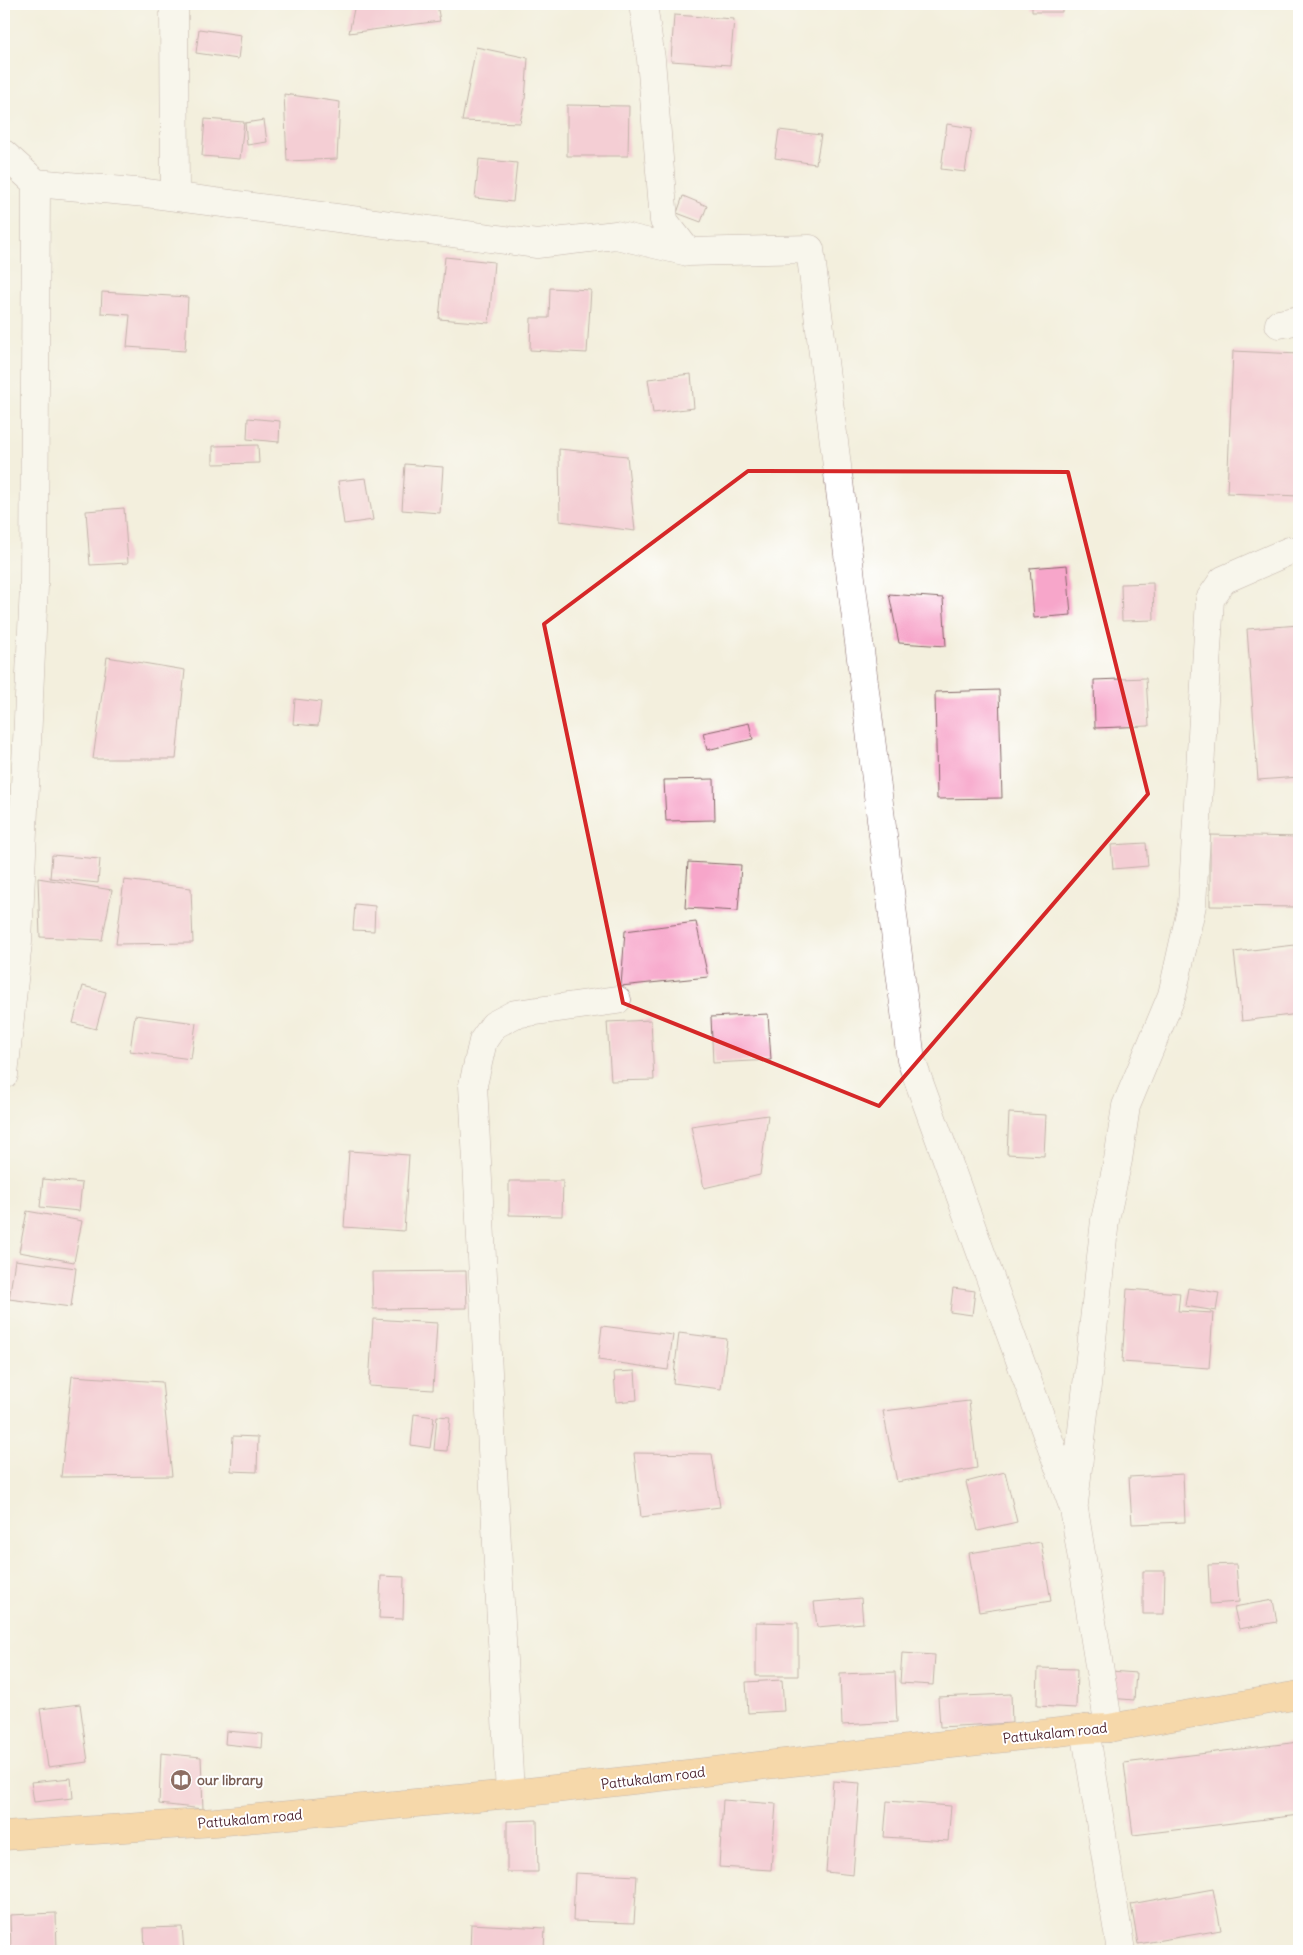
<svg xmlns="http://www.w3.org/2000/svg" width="1303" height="1955" viewBox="0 0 1303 1955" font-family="Delius,sans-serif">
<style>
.building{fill:#f7a6ca}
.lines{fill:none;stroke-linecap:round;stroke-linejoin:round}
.minor-casing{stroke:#856869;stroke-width:29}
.major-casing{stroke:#856869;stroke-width:29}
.minor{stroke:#fff;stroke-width:28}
.major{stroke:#fbbd6e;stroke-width:28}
.marked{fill:none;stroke:#d62828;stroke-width:4;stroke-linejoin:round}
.labels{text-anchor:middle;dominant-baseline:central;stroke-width:4;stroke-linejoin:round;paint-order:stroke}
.street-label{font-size:14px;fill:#4a1f2b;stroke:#fff}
.education-label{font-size:14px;font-weight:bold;fill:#785e54;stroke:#fff;text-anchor:start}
</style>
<rect width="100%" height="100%" fill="#fff"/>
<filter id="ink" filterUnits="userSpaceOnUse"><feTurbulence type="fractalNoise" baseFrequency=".02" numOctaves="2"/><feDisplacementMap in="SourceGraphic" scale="10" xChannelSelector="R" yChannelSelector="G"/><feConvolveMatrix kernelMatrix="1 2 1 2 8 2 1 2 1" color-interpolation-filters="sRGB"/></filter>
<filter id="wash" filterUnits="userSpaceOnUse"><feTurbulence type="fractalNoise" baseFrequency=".0096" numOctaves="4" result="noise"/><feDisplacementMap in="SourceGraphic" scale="20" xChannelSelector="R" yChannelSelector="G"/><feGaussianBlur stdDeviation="1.12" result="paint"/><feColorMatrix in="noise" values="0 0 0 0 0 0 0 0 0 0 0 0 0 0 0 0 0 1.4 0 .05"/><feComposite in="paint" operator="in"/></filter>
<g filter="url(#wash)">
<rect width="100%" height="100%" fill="#f3efdd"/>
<g id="blocks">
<path class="building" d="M355,4H437L440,21L349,33Z
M1032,4H1062V12H1032Z
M674,15L734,19L730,65L671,61Z
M199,29L241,35L238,59L196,53Z
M476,47L528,58L525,100L520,123L462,121Z
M284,94L340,102L337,159L287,161Z
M567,105L629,106L628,156H567Z
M205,119L244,122L240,159L202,156Z
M264,120L267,142L247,145L245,123Z
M947,124L972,128L965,172L941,169Z
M779,130L821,135L816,164L775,158Z
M479,159L517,163L513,202L475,198Z
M683,196L707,206L701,222L677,213Z
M445,257L494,262L489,323L439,319Z
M550,288L591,290L587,353L530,350L531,318H549Z
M102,292L188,297L185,351L127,347L130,315L101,313Z
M1233,351L1299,354V496L1227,493Z
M691,374L694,408L653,413L648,379Z
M248,418L280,421L279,442L247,439Z
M258,445L259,463L213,464V446Z
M559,449L627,456L635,531L560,521Z
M405,464L443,467L440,513L402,510Z
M366,478L373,520L344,524L338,481Z
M124,508L128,563L90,565L86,511Z
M1067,565L1071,615L1034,618L1030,568Z
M1153,583L1154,620L1122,621L1121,584Z
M889,594L943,598L946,646L899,643Z
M1299,625V777L1258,780L1247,629Z
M107,657L185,670L176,759H93Z
M1146,678L1149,726L1095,728L1094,680Z
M999,690L1002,798L937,799L935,692Z
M295,699L321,702L318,726L293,724Z
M749,723L753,739L707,750L703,733Z
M714,779L715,820L666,821L664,780Z
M1210,835L1299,837V907L1210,906Z
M1146,843L1148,866L1113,869L1111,845Z
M52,855L100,859L98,883L50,878Z
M688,862L741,865L738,911L685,908Z
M38,878L112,890L102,940L40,937Z
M124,880L191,888L193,943L116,944Z
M355,904L375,906L374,931L353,930Z
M696,922L708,977L621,986L625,931Z
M1295,945L1299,980V1014L1242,1021L1234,952Z
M83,986L106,992L96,1029L73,1023Z
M768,1014L771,1060L713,1063L711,1017Z
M135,1015L196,1023L191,1059L130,1051Z
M651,1020L654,1080L611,1081L607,1022Z
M1009,1113L1046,1115L1044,1156L1007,1154Z
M768,1115L760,1175L704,1188L691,1126Z
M349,1151L409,1155L404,1231L344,1227Z
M43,1179L82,1183L79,1211L40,1207Z
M509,1181H563L562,1216L509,1215Z
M27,1211L82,1221L74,1262L19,1252Z
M15,1260L76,1268L71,1307L9,1299Z
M466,1271L467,1308L373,1309L372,1272Z
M953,1288L975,1291L972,1315L950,1312Z
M1188,1288L1219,1293L1216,1311L1185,1306Z
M1127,1289L1180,1293L1178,1311L1213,1313L1209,1368L1122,1362Z
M373,1319L437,1323L433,1390L369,1386Z
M602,1326L673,1335L668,1370L598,1360Z
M679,1333L727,1339L721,1389L673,1383Z
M635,1371L637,1400L616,1402L614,1372Z
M72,1376L162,1382L172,1476L61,1477Z
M969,1401L977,1468L897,1482L883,1411Z
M414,1414L434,1417L430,1448L411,1445Z
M437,1416L450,1417L447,1451L434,1450Z
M233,1436L258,1437L257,1472L231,1471Z
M634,1453L712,1454L720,1507L641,1517Z
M1005,1472L1017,1522L978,1531L966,1482Z
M1183,1474L1185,1522L1132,1524L1129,1477Z
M1041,1542L1051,1601L979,1612L969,1553Z
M1236,1564L1239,1602L1210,1604L1208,1565Z
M1143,1571H1165L1164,1614H1143Z
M381,1576L404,1577L403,1619L379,1618Z
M861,1598L863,1623L817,1627L814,1602Z
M1273,1600L1277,1622L1239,1629L1234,1607Z
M756,1622L798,1623V1676H756Z
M902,1653L935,1655L933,1685L900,1683Z
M1038,1668L1077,1669L1076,1708L1037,1706Z
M1111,1671L1136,1673L1134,1700L1109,1698Z
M895,1672L897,1722L842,1725L840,1674Z
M782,1680L784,1711L748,1713L746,1682Z
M1011,1694L1012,1723L940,1727L938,1697Z
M80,1704L88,1762L48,1767L40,1709Z
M226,1731L263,1734L262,1748L225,1744Z
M1299,1742V1815L1133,1835L1124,1763Z
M161,1753L201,1757L203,1809L159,1804Z
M71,1778L73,1798L34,1802L31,1782Z
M833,1781L860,1783L853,1875L826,1872Z
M723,1800L776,1804L771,1870L719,1867Z
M887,1801L951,1806L948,1841L884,1837Z
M537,1820L538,1872H507V1821Z
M575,1873L637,1876L634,1923L573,1921Z
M1213,1889L1221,1930L1138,1944L1131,1904Z
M56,1913L57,1951H11L10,1915Z
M471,1924L545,1928L544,1951H470Z
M182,1927L184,1951H145L144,1928Z"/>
</g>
</g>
<g filter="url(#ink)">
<use href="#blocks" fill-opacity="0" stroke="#856869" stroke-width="1"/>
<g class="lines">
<g class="minor-casing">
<path id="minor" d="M174,4L175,197
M643,4L651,59L664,221L688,252L810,249L911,1060L1074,1509L1109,1728
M4,154L36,183L146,193L537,244L616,235L688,252
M1279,324L1299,320
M4,1075L18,942L34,586L36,183
M1074,1504L1105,1220L1118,1160L1126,1106L1172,995L1192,905L1210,599L1223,580L1289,551L1299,550
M1085,1729L1121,1951
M510,1794L473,1085L483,1041L494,1025L515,1014L617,1000"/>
</g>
<g class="major-casing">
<path id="major" d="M4,1836L215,1822L510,1794L1085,1729L1109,1728L1299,1695"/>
</g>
<use href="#minor" class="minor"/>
<use href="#major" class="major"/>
</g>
</g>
<path d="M0 0H1303V1955H0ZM748,471L1068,472L1148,794L879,1106L623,1003L544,624Z" fill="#f3efdd" fill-opacity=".55" fill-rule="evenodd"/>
<path class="marked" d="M748,471L1068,472L1148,794L879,1106L623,1003L544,624Z"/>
<defs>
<g id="library-disc" transform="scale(1.125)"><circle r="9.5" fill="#8d6e63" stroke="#fff"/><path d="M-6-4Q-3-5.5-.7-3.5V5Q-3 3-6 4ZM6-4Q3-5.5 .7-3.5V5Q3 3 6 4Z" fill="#fff"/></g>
</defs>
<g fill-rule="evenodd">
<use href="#library-disc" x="181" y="1780"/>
</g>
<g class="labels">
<g class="street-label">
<text transform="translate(1055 1733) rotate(-6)">Pattukalam road</text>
<text transform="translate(653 1778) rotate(-7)">Pattukalam road</text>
<text transform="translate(250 1819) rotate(-5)">Pattukalam road</text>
</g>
<g class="education-label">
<text x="197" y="1780">our library</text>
</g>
</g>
<rect width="1303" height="1955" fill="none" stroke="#fff" stroke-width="20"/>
</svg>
